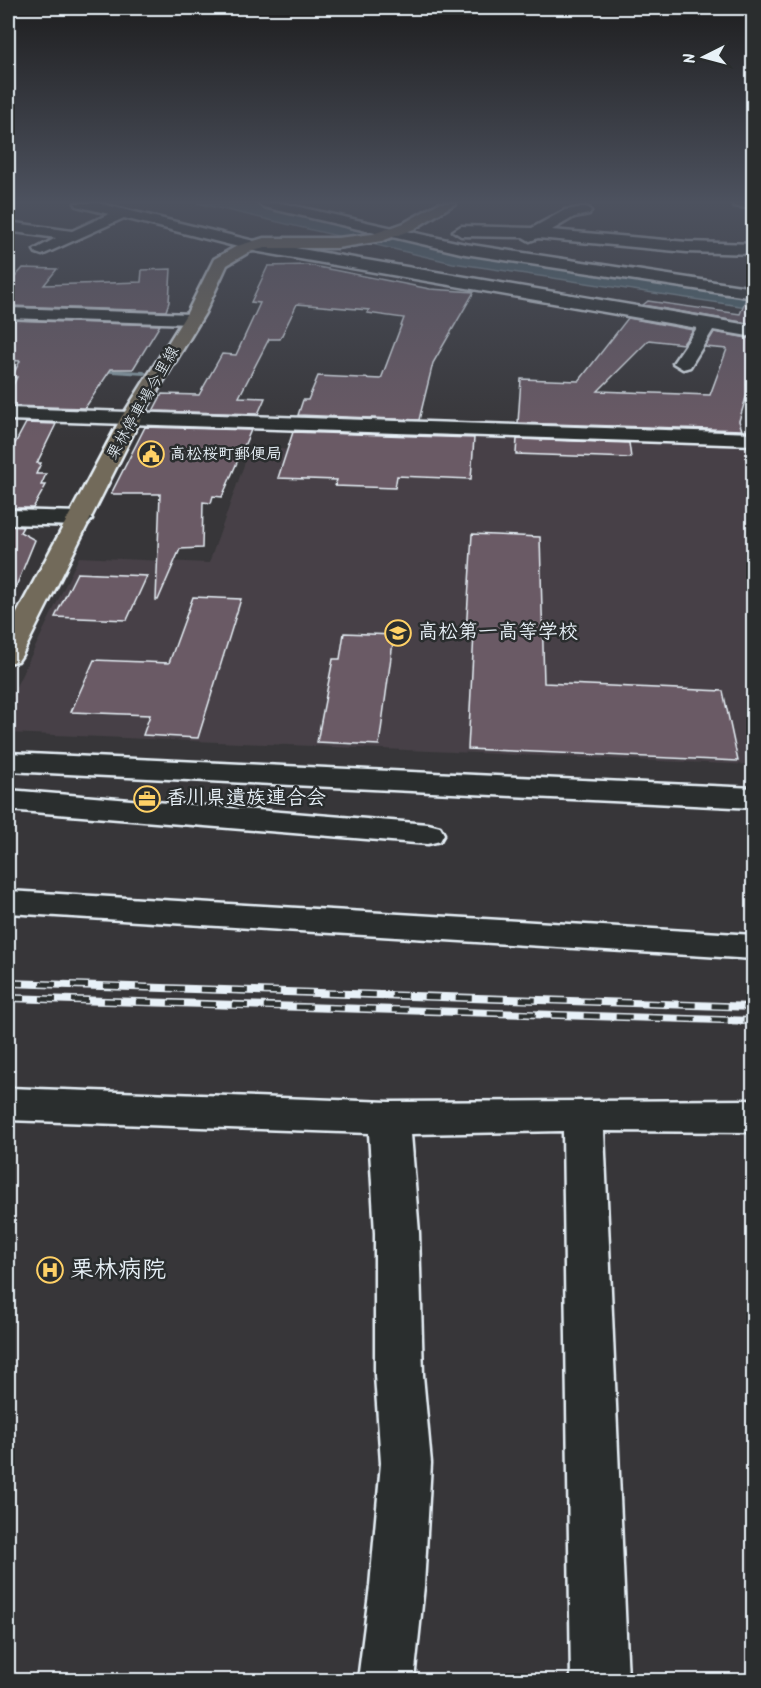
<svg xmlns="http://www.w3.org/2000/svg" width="761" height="1688" viewBox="0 0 761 1688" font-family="Kalam,'Klee One',sans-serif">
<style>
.built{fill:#464146}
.water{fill:#4d6972;stroke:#8b9fa8;stroke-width:1.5}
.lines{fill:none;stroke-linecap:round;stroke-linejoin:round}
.stream{fill:#8b9fa8;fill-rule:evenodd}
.building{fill:#6a5a65;stroke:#e8f1f8;stroke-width:1.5}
.minor-casing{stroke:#e8f1f8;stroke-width:5}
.major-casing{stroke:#e8f1f8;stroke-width:5}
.minor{fill:#2a2d2e;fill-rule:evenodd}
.major{fill:#726b5a;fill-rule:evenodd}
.rail-casing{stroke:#e8f1f8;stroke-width:8}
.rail{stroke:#2a2d2e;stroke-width:5;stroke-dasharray:16;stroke-linecap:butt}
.labels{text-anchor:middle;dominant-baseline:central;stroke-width:5;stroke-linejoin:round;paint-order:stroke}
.far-street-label{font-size:16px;fill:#e8f1f8;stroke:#2a2d2e}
.far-poi-label{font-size:16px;font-weight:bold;fill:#e8f1f8;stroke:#2a2d2e;text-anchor:start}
.poi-label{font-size:20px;font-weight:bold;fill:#e8f1f8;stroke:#2a2d2e;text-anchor:start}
.near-poi-label{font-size:24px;font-weight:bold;fill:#e8f1f8;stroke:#2a2d2e;text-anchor:start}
</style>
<rect width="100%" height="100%" fill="#373639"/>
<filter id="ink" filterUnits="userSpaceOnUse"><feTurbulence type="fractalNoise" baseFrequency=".0167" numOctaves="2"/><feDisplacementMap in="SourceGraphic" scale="12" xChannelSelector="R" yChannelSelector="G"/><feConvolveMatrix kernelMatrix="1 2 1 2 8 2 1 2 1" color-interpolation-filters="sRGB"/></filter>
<g filter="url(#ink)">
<path class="built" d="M405,433L753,443V765L8,733V703L79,557L209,563L250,448L401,454Z"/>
<path class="water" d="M197,203H255L400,238L753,296V308L453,263Z"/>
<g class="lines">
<path class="stream" d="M8,366L28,367L31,369L28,371L8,370Z
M99,369L144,371L147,373L144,375L97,372V370Z"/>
</g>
<path class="building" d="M308,265L430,289L474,292L433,363L419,420L298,415L303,400H308L318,376L381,379L404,318L367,313L369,310L297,304L280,339H269L239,397L265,398L258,414L153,411L162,394L199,395L222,354L236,355L260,303L251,302L268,266Z
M23,268L57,269L44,285L141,282L142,270L171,269L169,302L166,311L8,306V285Z
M746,299L753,300V324L643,305L648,301L740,314Z
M628,318L693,330L683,344L649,340L598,391L710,395L727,349L705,347L714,332L753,339V362L747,384H750L739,421L742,430L518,423L521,379L579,381Z
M8,320L160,325L133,369H111L85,408L8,406V395L17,377H12L20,361L8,360Z
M26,423L56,424L37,463H41L36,474H46L41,485H46L33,508H8V457Z
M145,427L251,430L222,497L213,496L211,503L203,502L202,548L180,549L158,600H156L160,494H111Z
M293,432L474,438L471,479L397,476L395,488L335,486L337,480L278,478Z
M517,439L629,443L631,458L516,454Z
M8,526L23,527L20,532L35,540L8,606Z
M472,534L540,537L544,683L723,691L738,761L468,749L474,633H466Z
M77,573L147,576L127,620L55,617Z
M193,597L241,599L198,738L143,735L150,715L71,712L94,660L169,663Z
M344,633L394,635L379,745L317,742L333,659H340Z"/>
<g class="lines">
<g class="minor-casing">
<path id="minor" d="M75,203H98L254,241L754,326V337L713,330L690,367L683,369L673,363L697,328L254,251L124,218L42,255L36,253L34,250L56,238L8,231V222L72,231L109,214L77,206Z
M257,203H281L465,244L754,288V298L465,254L264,207Z
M584,207L589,208L591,211L589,214L574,217L552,230L687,242L754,244V254L687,252L538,238L530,241L523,237L461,236L453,231L461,226L532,228L565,210Z
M8,308L192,314L201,319L192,324L8,318Z
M8,408L754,433V445L8,420Z
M8,510L80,512L88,514L92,519L88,524L80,526L8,524Z
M8,753L754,788V808L8,771Z
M8,790L428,824L440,827L444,834L440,841L428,844L8,810Z
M8,891L754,935V959L8,913Z
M8,1088L389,1102L754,1100V1132L604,1131L628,1680H571L563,1131L411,1134L419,1233L423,1375L431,1463L424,1586L414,1680H358L370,1586L381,1463L375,1375V1233L369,1133L8,1120Z"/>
</g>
<g class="major-casing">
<path id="major" d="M439,203H456L414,229L382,241L337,248H265L249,252L227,265L205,313L141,418L22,655L18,661L8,663V630L121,418L187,313L214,259L237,246L264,238H337L373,234L404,223Z
M732,203H754V209L734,206Z"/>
</g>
<use href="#minor" class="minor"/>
<use href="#major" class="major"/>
<g class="rail-casing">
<path id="rail" d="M8,983L754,1007
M8,998L754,1021"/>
</g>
<use href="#rail" class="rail"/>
</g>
</g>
<linearGradient id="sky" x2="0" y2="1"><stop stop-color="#1e1e1f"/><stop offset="0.46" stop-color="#4d525f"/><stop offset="1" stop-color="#4d525f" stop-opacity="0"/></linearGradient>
<rect width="761" height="439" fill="url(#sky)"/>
<defs>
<g id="civic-ring" transform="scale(1.35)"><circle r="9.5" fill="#2a2d2e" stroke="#ffd166" stroke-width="1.5"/><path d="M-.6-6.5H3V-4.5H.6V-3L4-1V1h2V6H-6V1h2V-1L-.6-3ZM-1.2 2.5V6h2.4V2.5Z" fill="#ffd166"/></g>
<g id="school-ring" transform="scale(1.35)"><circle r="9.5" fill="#2a2d2e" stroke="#ffd166" stroke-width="1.5"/><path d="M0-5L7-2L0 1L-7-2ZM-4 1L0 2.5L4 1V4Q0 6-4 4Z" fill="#ffd166"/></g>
<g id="office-ring" transform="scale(1.35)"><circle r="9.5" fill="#2a2d2e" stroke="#ffd166" stroke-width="1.5"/><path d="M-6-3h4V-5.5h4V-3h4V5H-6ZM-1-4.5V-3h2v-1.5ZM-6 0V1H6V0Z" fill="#ffd166"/></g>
<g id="hospital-ring" transform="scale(1.35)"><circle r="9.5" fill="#2a2d2e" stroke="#ffd166" stroke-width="1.5"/><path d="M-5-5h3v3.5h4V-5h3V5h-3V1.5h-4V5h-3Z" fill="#ffd166"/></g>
</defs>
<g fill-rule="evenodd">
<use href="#civic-ring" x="151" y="454"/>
<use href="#school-ring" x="398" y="633"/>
<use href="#office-ring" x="147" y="799"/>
<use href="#hospital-ring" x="50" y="1270"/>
</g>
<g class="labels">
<g class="far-street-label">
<text transform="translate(143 403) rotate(-60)">栗林停車場今里線</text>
</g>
<g class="far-poi-label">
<text x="170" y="454">高松桜町郵便局</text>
</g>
<g class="poi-label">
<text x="418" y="633">高松第一高等学校</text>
<text x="166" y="799">香川県遺族連合会</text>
</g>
<g class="near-poi-label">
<text x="70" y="1270">栗林病院</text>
</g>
</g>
<rect width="761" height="1688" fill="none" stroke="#2a2d2e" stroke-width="30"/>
<rect x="15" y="15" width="731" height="1658" fill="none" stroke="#e8f1f8" stroke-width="2" filter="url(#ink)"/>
<g transform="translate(704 57) rotate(264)" stroke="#2a2d2e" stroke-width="4.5" paint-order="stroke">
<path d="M0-4.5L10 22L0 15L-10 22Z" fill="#e8f1f8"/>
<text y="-9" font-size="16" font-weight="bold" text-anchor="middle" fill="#e8f1f8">N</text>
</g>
</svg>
